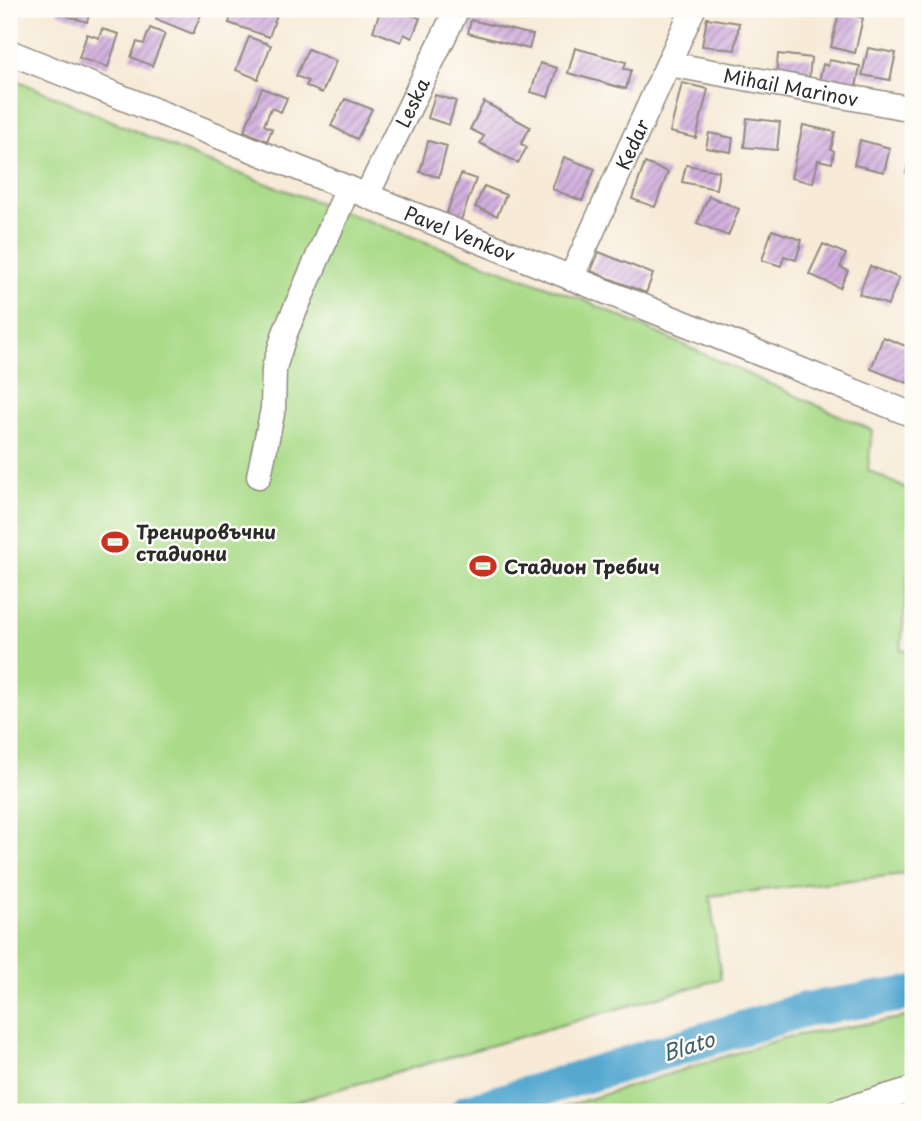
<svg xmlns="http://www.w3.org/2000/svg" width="922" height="1121" viewBox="0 0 922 1121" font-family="'Playpen Sans',sans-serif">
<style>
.grass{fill:#aadb89;stroke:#6a835a;stroke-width:2}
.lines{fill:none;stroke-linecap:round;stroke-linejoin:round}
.river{stroke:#55a7d0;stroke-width:35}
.building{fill:url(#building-hatch)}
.minor-casing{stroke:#918a81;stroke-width:27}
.minor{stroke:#fff;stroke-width:24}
.labels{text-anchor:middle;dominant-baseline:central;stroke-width:5;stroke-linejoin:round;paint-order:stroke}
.street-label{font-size:19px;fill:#2b2b2b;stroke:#fdfcf7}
.poi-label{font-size:19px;font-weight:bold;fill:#2b2b2b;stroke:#fdfcf7;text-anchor:start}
.water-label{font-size:21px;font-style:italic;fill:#3c5d6d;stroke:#fdfcf7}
</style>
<defs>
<pattern id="building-hatch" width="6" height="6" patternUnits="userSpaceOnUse" patternTransform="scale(1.75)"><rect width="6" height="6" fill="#d3b0de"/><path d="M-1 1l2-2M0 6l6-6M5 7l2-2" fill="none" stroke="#ab8fb4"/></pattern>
</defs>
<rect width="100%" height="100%" fill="#fdfcf7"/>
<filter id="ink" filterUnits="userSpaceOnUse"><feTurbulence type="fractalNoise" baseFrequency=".0143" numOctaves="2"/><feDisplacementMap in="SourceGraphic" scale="14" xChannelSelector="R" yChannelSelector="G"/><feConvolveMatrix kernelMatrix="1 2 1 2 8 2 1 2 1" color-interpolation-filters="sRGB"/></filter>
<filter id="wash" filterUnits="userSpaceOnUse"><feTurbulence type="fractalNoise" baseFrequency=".00686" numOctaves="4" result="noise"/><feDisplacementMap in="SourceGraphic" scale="28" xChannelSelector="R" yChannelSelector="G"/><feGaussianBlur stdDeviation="1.57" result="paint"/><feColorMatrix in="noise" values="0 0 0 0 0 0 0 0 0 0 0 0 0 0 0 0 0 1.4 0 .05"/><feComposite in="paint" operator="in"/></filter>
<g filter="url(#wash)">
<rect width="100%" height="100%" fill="#f7ead7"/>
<path class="grass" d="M9,77L203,160L586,301L872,430L868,470L913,492V516L901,650L913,651V873L710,896L721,979L260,1112H9Z
M913,1016V1093L840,1112H548L787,1037Z"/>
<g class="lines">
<path class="river" d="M467,1112L803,1010L913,993"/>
</g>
<g id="blocks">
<path class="building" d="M58,9H91L87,22L57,13Z
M150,9H203L193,34L156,19L158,12Z
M233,9H279L269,37L229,23Z
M381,9H414L411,15L420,18L412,38L404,34L401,42L373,31Z
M839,12L863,18L855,53L831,47Z
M707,18L739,23L735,50L702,46Z
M471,20L533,35L529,49L468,33Z
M150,28L165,34L152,66L131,57L137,42L144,44Z
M102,29L119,34L108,67L79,58L87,34L99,38Z
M249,37L271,45L258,79L236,70Z
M575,48L626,62L624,69L631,70L626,89L568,73Z
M868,48L896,53L890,80L862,75Z
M308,49L336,61L322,93L306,86L308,81L296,76Z
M778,54L811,58L809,80L776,76Z
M829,60L860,66L856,88L819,82L823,64L828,66Z
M540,63L557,68L548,97L531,92Z
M682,83L708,89L696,138L670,132Z
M262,88L287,98L281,112L271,108L264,125L272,129L267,141L244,131Z
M435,95L456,101L449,125L428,118Z
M345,99L372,109L357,139L331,126Z
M484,102L530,127L521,144L527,147L518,163L480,143L484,136L470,129Z
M747,118L780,122L777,150L744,147Z
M803,125L835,132L831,149L834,151L832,163L818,160L813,183L791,178Z
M709,133L733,138L731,152L706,148Z
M912,139H913V175L906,173Z
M860,140L890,148L884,172L854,165Z
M428,141L447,146L439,177L420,172Z
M564,157L595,169L582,201L552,189Z
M645,163L668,172L655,207L632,199Z
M686,165L719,171L716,189L682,182Z
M461,174L476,179L461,220L446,215Z
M484,186L506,195L497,216L475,207Z
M709,196L739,209L728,236L697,223Z
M772,230L802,240L796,260L784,256L781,266L762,260Z
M823,244L846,254L840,267L848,271L840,288L809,274Z
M599,252L653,274L646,293L591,271Z
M870,266L899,278L888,305L859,294Z
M883,337L913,349V385L871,369Z"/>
</g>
</g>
<g filter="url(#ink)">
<use href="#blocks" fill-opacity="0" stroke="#918a81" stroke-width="2"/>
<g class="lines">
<g class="minor-casing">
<g id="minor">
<path id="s1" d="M9,52L913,415"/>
<path id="s2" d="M669,64L913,109"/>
<path id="s3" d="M367,195L457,9"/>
<path id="s4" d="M571,278L693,9"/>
<path d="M259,476L273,409L274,368L285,333L348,188"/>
<path d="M836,1112L913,1089"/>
</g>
</g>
<use href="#minor" class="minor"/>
</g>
</g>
<defs>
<g id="stadium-bare" transform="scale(2.1)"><path d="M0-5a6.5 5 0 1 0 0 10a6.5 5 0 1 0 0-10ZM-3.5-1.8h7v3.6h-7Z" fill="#c8321e" stroke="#fdfcf7" stroke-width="2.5" paint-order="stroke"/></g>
</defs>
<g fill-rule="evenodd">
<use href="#stadium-bare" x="115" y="542"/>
<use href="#stadium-bare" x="483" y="566"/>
</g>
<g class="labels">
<g class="street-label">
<text stroke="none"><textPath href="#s2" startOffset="124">Mihail Marinov</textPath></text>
<text stroke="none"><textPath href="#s3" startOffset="103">Leska</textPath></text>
<text stroke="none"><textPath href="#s4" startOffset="147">Kedar</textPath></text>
<text stroke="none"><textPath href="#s1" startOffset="486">Pavel Venkov</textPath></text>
</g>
<g class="poi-label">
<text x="136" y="531">Тренировъчни<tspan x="136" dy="22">стадиони</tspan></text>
<text x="504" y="566">Стадион Требич</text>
</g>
<g class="water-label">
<text transform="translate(688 1045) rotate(-17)">Blato</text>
</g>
</g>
<rect width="922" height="1121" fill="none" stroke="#fdfcf7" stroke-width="35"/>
</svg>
